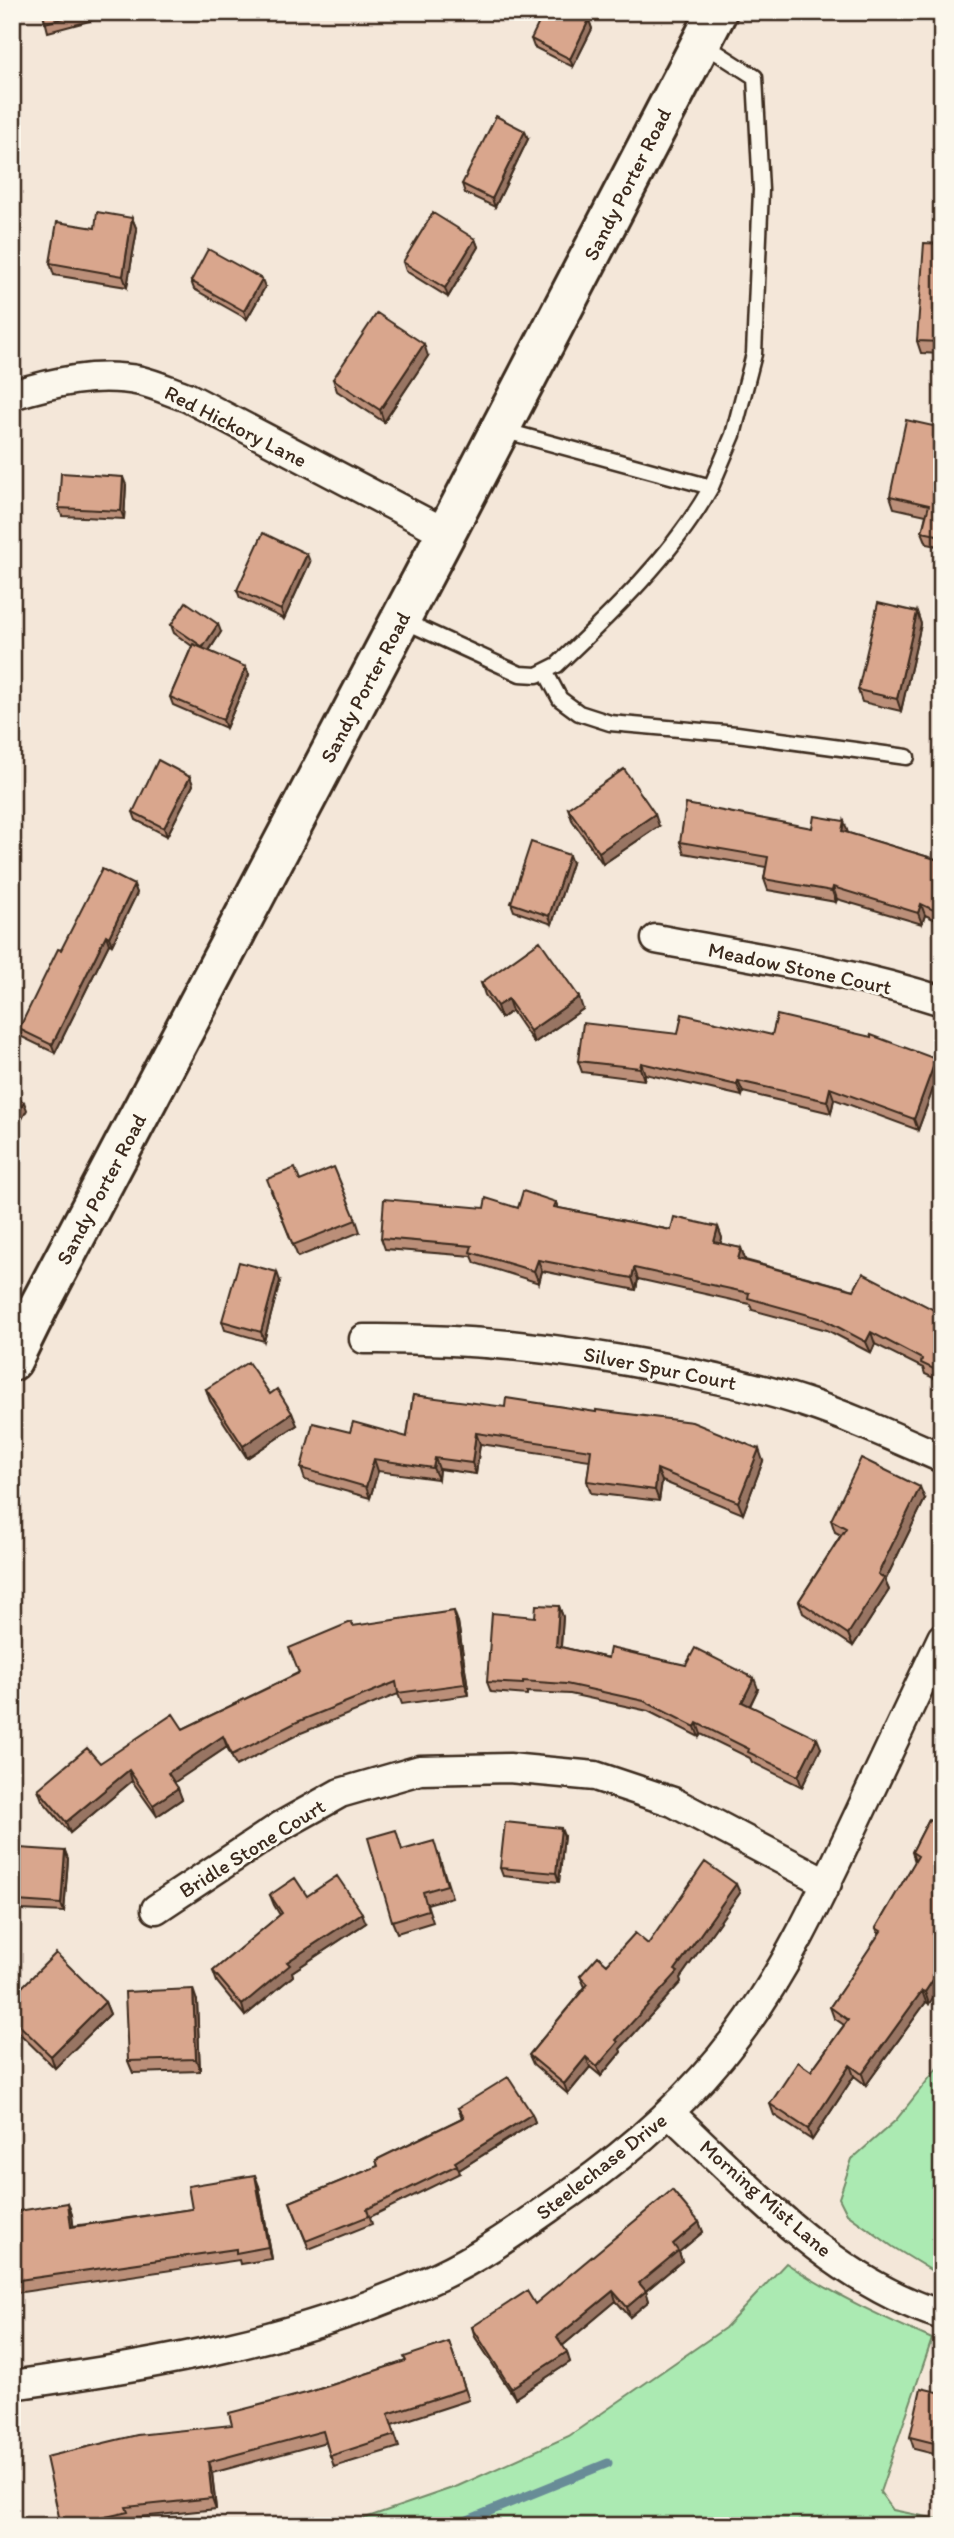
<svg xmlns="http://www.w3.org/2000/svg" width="954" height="2538" viewBox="0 0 954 2538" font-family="Itim,sans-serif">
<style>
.green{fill:#abeab2;stroke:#738a68;stroke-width:2}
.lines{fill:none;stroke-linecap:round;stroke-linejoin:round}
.stream{stroke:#688c97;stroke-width:9}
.lane-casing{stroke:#3b2a1e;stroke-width:19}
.street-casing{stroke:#3b2a1e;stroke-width:33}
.secondary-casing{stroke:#3b2a1e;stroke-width:44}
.lane{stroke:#fbf7ec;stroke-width:14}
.street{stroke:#fbf7ec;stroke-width:28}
.secondary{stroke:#fbf7ec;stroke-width:38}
.wall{fill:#bb8f79;stroke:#3b2a1e;stroke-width:2}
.shaded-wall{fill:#987463;stroke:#3b2a1e;stroke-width:2}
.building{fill:#d9a68d;stroke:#3b2a1e;stroke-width:2}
.labels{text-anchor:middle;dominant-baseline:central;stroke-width:6;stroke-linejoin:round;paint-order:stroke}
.street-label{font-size:21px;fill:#3b2a1e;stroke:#fbf7ec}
</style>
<rect width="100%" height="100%" fill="#f4e7d9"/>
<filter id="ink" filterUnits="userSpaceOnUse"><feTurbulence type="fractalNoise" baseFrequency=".0143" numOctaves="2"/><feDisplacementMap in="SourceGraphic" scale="14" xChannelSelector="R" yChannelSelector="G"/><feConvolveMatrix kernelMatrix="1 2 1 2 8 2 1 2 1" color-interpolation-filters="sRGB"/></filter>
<g filter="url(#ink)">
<path class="green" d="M942,2062V2277L893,2247L847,2214L839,2198L852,2159L896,2120Z
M786,2263C832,2294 882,2317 932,2339L880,2492L893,2510L942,2520V2526H342L458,2486L569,2436L725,2328Z"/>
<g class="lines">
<path class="stream" d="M453,2526L608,2463"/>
<g class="lane-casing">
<path id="lane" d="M502,430L711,487L733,435L754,354L761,190L755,77L702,43
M402,620L520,674L537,675L557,665C612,613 674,554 711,487
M545,671L560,699L579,713L610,723L737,734L907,757"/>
</g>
<g class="street-casing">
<path id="street" d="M12,395C54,382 97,372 141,381C157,385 172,392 187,397L446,533
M656,939C752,957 849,971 942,1001
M364,1339C469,1338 563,1348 665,1368C712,1378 758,1387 804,1402C851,1417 896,1438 942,1458
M156,1909L281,1826L340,1793L420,1770L509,1768L595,1776L673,1802L827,1883
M670,2113C751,2189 833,2281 942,2315
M12,2385C157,2365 306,2339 439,2276C486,2254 527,2223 569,2194C632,2150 691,2098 737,2036C784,1973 818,1901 852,1829C882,1765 912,1702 942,1638"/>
</g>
<g class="secondary-casing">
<path id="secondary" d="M12,1361L39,1306L446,533L717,12"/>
</g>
<use href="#lane" class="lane"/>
<use href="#street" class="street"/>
<use href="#secondary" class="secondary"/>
</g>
<path class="wall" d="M43,12H95L97,19L48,32Z
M589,20L592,29L573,67L534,47L531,39Z
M528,139L495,207L465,193L462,184Z
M132,218L137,230L127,287L54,275L50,263L95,228Z
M475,239L478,247L448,297L406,271L403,262Z
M942,244V354L921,353L917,341Z
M191,281L265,287L247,319L194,289Z
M428,356L384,422L337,391L333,379Z
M942,428V547L927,544L922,532L926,515L894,508L890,496Z
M126,485L124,519L62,516L59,508Z
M310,562L284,619L240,598L237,590Z
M917,612L921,624L901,711L862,702L858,690Z
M171,625L221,632L209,651L249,675L226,728L173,705L170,697L192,646L174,633Z
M190,777L193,785L167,836L136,820L133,812Z
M568,808L659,826L603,864L572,820Z
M812,828L848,833L942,861V923L925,915L922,924L837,899L836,902L768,890L764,879L766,867L684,853L680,842Z
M572,863L552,924L514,911L511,903Z
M134,885L137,893L112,945L109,944L55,1053L22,1037L19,1029L61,950Z
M481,983L583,1009L534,1043L512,1011L501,1018L485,995Z
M678,1034L772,1035L940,1070L918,1130L834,1099L831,1113L743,1092L742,1096L645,1074L644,1080L582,1072L578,1061Z
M300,1181L356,1220L360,1232L298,1257L271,1191Z
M556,1202L558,1208L671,1230L718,1227L722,1238L720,1244L741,1248L745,1260L942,1314V1382L925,1374L923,1368L875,1344L871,1353L827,1330L752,1310L750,1304L638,1279L636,1290L542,1271L539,1283L475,1263L472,1256L385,1249L381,1238L484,1208H518Z
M280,1281L264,1341L225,1330L222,1321Z
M206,1389L270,1394L297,1425L247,1458L210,1401Z
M413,1395L763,1461L743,1514L662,1481L659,1501L591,1493L587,1481L590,1460L480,1444L476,1474L439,1469L438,1479L378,1471L370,1498L305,1480L301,1468L350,1432L407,1437Z
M925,1499L885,1581L889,1590L853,1646L803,1613L799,1601L841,1535L835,1532L831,1520Z
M559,1606L563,1617L561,1647L608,1658L758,1689L750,1706L821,1748L802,1787L752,1762L750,1758L701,1734L699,1737L648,1711L570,1694L527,1692V1695L491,1692L487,1682L535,1617Z
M458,1622L469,1695L402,1704L398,1694L301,1733L236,1766L227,1747L174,1782L182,1799L157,1816L132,1781L70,1833L42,1800L38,1789L183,1729L298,1673L353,1626Z
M929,1819V2004L926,2002L866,2085L854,2076L812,2140L774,2115L770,2104L811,2071L844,2025L834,2018L830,2007L879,1935L876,1928L915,1862L912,1852Z
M564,1836L559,1882L503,1876L500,1868Z
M402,1850L438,1853L452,1897L427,1904L433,1922L397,1933L392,1921Z
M65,1851L68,1859L64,1912L20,1910L17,1901Z
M740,1893L680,1978L681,1982L620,2049L621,2052L601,2076L590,2067L568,2094L533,2064L529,2055L585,1987L580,1976L648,1944Z
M270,1895L307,1896L366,1923L292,1972L293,1976L245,2016L217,1982L213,1971L280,1915L274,1905Z
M12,1997L105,2002L110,2014L55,2068L12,2026Z
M197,2001L200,2071L133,2073L128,2061Z
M458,2108L532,2114L535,2122L459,2170L460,2173L370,2217L372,2224L309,2249L290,2202L378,2166L376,2160L462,2118Z
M259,2186L272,2259L240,2264L239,2260L16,2293L12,2281L68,2203L72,2215L73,2226L192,2209Z
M699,2222L703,2232L679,2252L682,2261L646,2291L649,2301L630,2317L616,2301L562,2346L570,2362L515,2398L475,2337L472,2327L535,2304Z
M449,2342L469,2400L392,2425L399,2447L334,2467L326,2442L212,2473L216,2509L130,2518L132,2523L119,2526H61L232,2425L310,2392L406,2361Z
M942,2393V2456L914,2449L910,2437Z"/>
<path class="shaded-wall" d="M589,20L592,29L573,67L570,59Z
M525,131L528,139L495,207L492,199Z
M132,218L137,230L127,287L123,276Z
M475,239L478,247L448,297L445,288Z
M262,279L265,287L247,319L244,311Z
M424,344L428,356L384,422L380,410Z
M123,477L126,485L124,519L121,511Z
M307,554L310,562L284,619L281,610Z
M917,612L921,624L901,711L897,699Z
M218,624L221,632L206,655L203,647Z
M246,667L249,675L226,728L223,720Z
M190,777L193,785L167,836L164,828Z
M655,814L659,826L603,864L599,852Z
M844,821L848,833L842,831Z
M569,855L572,863L552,924L549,916Z
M134,885L137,893L112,945L109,937Z
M833,887L837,899L836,902L832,891Z
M921,904L925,915L922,924L918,913Z
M106,935L109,944L55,1053L52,1045Z
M579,997L583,1009L534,1043L530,1031Z
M508,999L512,1011L501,1018L497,1006Z
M936,1059L940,1070L918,1130L914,1119Z
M641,1063L645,1074L644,1080L640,1068Z
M738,1081L743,1092L742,1096L737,1085Z
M830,1088L834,1099L831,1113L827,1101Z
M24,1102L27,1110L12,1137V1123Z
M718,1227L722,1238L718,1254L714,1242Z
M741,1248L745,1259L742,1270L738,1259Z
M538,1260L542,1271L539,1283L534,1271Z
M634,1268L638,1279L636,1290L632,1278Z
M277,1272L280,1281L264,1341L261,1332Z
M871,1332L875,1344L871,1353L866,1342Z
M292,1413L297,1425L247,1458L243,1446Z
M476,1433L480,1444L476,1474L472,1463Z
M759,1449L763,1461L743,1514L738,1502Z
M435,1458L439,1469L438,1479L433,1468Z
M374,1459L378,1471L370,1498L366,1487Z
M657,1469L662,1481L659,1501L655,1490Z
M920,1487L925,1499L885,1581L889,1590L853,1646L848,1634Z
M559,1606L563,1617L560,1657L556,1646Z
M454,1611L458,1622L469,1695L465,1684Z
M754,1678L758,1689L746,1713L742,1702Z
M697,1723L701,1734L699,1737L695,1727Z
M223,1736L227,1747L172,1784L168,1773Z
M817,1738L821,1748L802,1787L798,1776Z
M129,1770L132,1781L70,1833L66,1822Z
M178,1788L182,1799L157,1816L153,1805Z
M561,1828L564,1836L559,1882L556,1873Z
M65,1851L68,1859L64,1912L61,1904Z
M736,1884L740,1893L680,1978L681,1982L620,2049L621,2052L601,2076L597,2067L616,2040L675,1970Z
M362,1913L366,1923L292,1972L293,1976L245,2016L242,2005L287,1962Z
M942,1966V1984L929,2004L925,1992Z
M193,1989L197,2001L200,2071L196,2059Z
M922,1991L926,2002L866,2085L862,2074Z
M105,2002L110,2014L55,2068L51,2056Z
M586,2057L590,2067L568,2094L564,2084Z
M850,2065L854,2076L812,2140L808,2129Z
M532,2114L535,2122L459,2170L455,2162Z
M255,2175L259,2186L272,2259L268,2247Z
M68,2203L72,2215L75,2238L71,2227Z
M699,2222L703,2232L679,2252L682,2261L643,2293L639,2283L673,2244Z
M613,2291L616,2301L561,2347L557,2337Z
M646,2291L649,2301L630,2317L627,2307Z
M567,2352L570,2362L515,2398L511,2388Z
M208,2462L212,2473L216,2509L212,2498Z"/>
<path class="building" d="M43,12H87L45,23Z
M544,12H572L589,20L570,59L531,39Z
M942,55V71H938Z
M496,116L525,131L492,199L462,184Z
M97,212L132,218L123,276L50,263L57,222L95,228Z
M433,213L475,239L445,288L403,262Z
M924,243L942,244V342L917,341Z
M208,249L262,279L244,311L191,281Z
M377,313L424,344L380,410L333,379Z
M906,420L942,428V536L922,532L929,505L890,496Z
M61,473L123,477L121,511L59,508Z
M263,533L307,554L281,610L237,590Z
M186,602L218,624L203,647L171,625Z
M878,603L917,612L897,699L858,690Z
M193,644L246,667L223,720L170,697Z
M158,760L190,777L164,828L133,812Z
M624,769L655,814L599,852L568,808Z
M686,804L812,828L814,816L844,821L842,831L942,861V914L921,904L918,913L833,887L832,891L764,879L768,857L680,842Z
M531,842L569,855L549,916L511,903Z
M102,869L134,885L109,937L106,935L52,1045L19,1029L58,949L61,950Z
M540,941L579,997L530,1031L508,999L497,1006L481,983Z
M682,1014L772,1035L777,1015L871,1037V1035L936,1059L914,1119L830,1088L827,1101L738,1081L737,1085L641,1063L640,1068L578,1061L583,1023L678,1034Z
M12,1095L24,1102L12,1123Z
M334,1167L356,1220L293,1245L267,1179L295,1168L300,1181Z
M523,1191L556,1202L554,1207L671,1230L674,1217L718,1227L714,1242L741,1248L738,1259L854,1290L863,1273L942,1314V1373L921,1363L922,1359L871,1332L866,1342L823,1319L748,1298L749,1293L634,1268L632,1278L538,1260L534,1271L470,1252L472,1246L381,1238L384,1199L484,1208L486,1198L518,1208Z
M239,1262L277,1272L261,1332L222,1321Z
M248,1362L270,1394L277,1389L292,1413L243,1446L206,1389Z
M413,1395L505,1407L506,1398L596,1412V1410L692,1422L759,1449L738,1502L657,1469L655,1490L587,1481L591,1450L476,1433L472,1463L435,1458L433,1468L374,1459L366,1487L301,1468L313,1423L350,1432L353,1422L407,1437Z
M861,1458L920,1487L878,1574L884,1578L848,1634L799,1601L846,1528L831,1520Z
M536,1605L559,1606L556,1646L608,1658L610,1648L686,1665L695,1648L754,1678L742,1702L817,1738L798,1776L748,1752L749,1749L697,1723L695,1727L644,1701L566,1684L523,1681V1684L487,1682L492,1613L535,1617Z
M454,1611L465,1684L398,1693L396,1682L297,1722L232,1755L223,1736L168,1773L178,1788L153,1805L129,1770L66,1822L38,1789L87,1748L100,1763L173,1714L183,1729L299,1673L289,1648L351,1622L353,1626Z
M942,1801V1966L925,1992L922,1991L862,2074L850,2065L808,2129L770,2104L798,2062L811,2071L848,2020L830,2007L881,1931L876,1928L918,1856L912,1852L929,1819L933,1821Z
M505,1822L561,1828L556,1873L500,1868Z
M396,1830L402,1850L434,1841L447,1885L423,1892L428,1910L392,1921L368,1838Z
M19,1848L65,1851L61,1904L17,1901Z
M705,1862L736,1884L675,1970L678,1972L616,2040L618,2042L597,2067L586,2057L564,2084L529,2055L588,1984L580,1976L598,1956L607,1964L635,1933L648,1944Z
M337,1876L362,1913L287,1962L290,1965L242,2005L213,1971L282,1913L270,1895L295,1878L307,1896Z
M56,1953L105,2002L51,2056L12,2018V1997Z
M193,1989L196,2059L128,2061L125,1992Z
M508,2077L532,2114L455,2162L457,2165L367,2209L369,2216L306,2241L290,2202L378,2166L376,2160L464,2117L458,2108Z
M255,2175L268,2247L236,2253V2249L12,2281V2212L68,2203L71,2227L192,2209L188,2186Z
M672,2190L699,2222L673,2244L678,2251L639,2283L646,2291L627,2307L613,2291L557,2337L567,2352L511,2388L472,2327L527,2291L535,2304Z
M449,2342L465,2389L388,2414L395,2435L330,2456L323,2431L208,2462L212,2498L126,2507L128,2512L66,2526H61L46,2457L137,2435L232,2425L229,2413L310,2392L406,2361L404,2357Z
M921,2388L942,2393V2445L910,2437Z"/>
</g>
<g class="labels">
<g class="street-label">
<text transform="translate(627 184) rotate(-63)">Sandy Porter Road</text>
<text transform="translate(236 426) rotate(27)">Red Hickory Lane</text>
<text transform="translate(365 687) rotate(-62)">Sandy Porter Road</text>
<text transform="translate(800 968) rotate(12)">Meadow Stone Court</text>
<text transform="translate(101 1189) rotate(-62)">Sandy Porter Road</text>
<text transform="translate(660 1368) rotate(11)">Silver Spur Court</text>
<text transform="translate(252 1848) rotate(-32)">Bridle Stone Court</text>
<text transform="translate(601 2166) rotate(-38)">Steelechase Drive</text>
<text transform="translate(766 2198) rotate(41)">Morning Mist Lane</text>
</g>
</g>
<rect width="954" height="2538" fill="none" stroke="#fbf7ec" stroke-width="42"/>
<rect x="21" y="21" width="912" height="2496" fill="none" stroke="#3b2a1e" stroke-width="2.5" filter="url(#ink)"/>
</svg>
